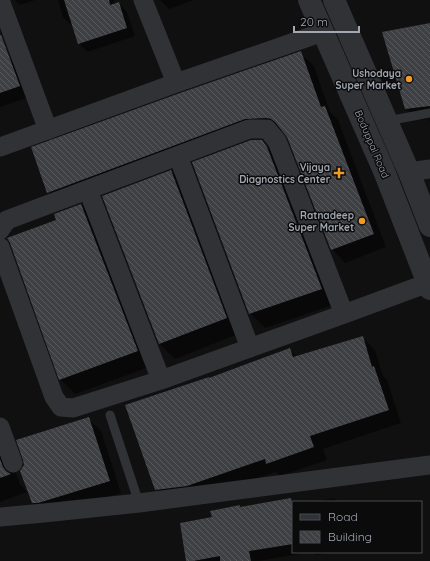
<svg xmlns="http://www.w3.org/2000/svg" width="430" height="561" viewBox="0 0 430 561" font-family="Quicksand,sans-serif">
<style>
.shadow{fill:#0007}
.building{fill:url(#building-back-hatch)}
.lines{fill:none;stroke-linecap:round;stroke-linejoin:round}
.service{stroke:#313236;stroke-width:9}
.minor{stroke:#313236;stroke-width:19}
.tertiary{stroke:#313236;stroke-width:22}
.poi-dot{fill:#f09a29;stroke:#0b0b0c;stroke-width:1.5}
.labels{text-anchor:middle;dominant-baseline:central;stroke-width:3;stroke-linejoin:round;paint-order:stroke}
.poi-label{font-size:10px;font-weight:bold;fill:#a1a8b2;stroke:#0b0b0c;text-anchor:end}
.street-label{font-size:10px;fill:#a1a8b2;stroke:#0b0b0c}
</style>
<defs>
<pattern id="building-back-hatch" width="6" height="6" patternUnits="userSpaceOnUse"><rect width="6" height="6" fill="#3f4044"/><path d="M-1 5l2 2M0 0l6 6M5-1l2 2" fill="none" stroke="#58595d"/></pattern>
</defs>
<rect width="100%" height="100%" fill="#101011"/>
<path class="shadow" d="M15,0H35L20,5Z
M58,0H114L115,4L119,3L127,12L135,36L87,52L79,43L73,25H71L63,17Z
M160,0H194L169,9Z
M430,24V122L429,119L417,120L406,108Z
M300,53L314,66L330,112L338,120L386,247L345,263L332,249L288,137L284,131H259L61,206L48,193Z
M9,59L20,70L30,97L0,107V62Z
M261,141L277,156L336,304L265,328L250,313Z
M171,171L186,186L241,333L175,359L160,344L103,197Z
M81,205L96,220L152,366L75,394L60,379L58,221Z
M362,337L375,350L383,376L387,380L401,423L323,449L327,460L280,476L276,472L200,498L169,502L155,489L210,379L289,349L297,357Z
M89,419L101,431L121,493L50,514L45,515L33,503L25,466Z
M0,424L7,449L20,484L27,492L0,502Z
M334,498L338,502H312Z
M291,499L294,502H293V552H333L316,555L313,552L281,557L259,561H187L213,518L239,506L241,508Z"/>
<path class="building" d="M64,0H109L110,5L119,2L127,28L78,44Z
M430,23V106L405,109L382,32Z
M0,35H1L20,86L0,93Z
M301,51L321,107L325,106L374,234L331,250L287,137L275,122L271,119L267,118L245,119L47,193L31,147L180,93Z
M251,140H262L267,147L322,289L249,314L192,162Z
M171,170L227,318L159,344L102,196Z
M81,204L138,351L59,380L10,243L7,238L56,220L54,214Z
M363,336L372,367L374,366L389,410L310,436L314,447L266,464L265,459L187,486L155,490L125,405L209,377V378L290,348L293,357Z
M89,417L110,481L38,503H32L20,471L24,465L23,460L16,440Z
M0,459L3,467L6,471L11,474L0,478Z
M291,498L293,509V544L249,551L251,561H220V556L193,561H186L180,523L212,517L210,511L240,505V507Z"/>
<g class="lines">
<path class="service" d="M387,121L430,113
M110,415L139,503"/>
<path class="minor" d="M0,0L48,130
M143,0L176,83
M0,147L176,83L323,32
M178,156L250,348
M409,172L430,169
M88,190L161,380
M0,230L7,220L249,129H267L277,141L344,314L161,380L73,408L61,407L54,397L0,247
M344,314L428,283
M0,427L13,463
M0,517L44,513L139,503L430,465"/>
<path class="tertiary" d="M309,0L384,171L430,289
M334,0L409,172L430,226"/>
</g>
<g class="poi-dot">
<circle cx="409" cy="79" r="4"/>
<path d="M337 167h4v4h4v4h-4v4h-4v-4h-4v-4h4z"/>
<circle cx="362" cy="221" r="4"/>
</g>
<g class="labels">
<g class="poi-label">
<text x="401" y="73">Ushodaya<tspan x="401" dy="12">Super Market</tspan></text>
<text x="330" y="167">Vijaya<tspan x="330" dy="12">Diagnostics Center</tspan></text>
<text x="354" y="215">Ratnadeep<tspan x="354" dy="12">Super Market</tspan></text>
</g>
<g class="street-label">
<text transform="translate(372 144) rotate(67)">Boduppal Road</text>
</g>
</g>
<rect x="292" y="501" width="130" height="52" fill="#0b0b0c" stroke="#474a4e"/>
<rect x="300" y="514" width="20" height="6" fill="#313236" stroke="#474a4e"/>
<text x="328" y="521" font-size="12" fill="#a1a8b2">Road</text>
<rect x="300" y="531" width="20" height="12" fill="url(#building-back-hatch)" stroke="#474a4e"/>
<text x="328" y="541" font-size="12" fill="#a1a8b2">Building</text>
<path d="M294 26v6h65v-6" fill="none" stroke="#a1a8b2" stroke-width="2"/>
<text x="300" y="26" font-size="12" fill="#a1a8b2" stroke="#0b0b0c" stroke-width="3" paint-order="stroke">20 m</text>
</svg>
